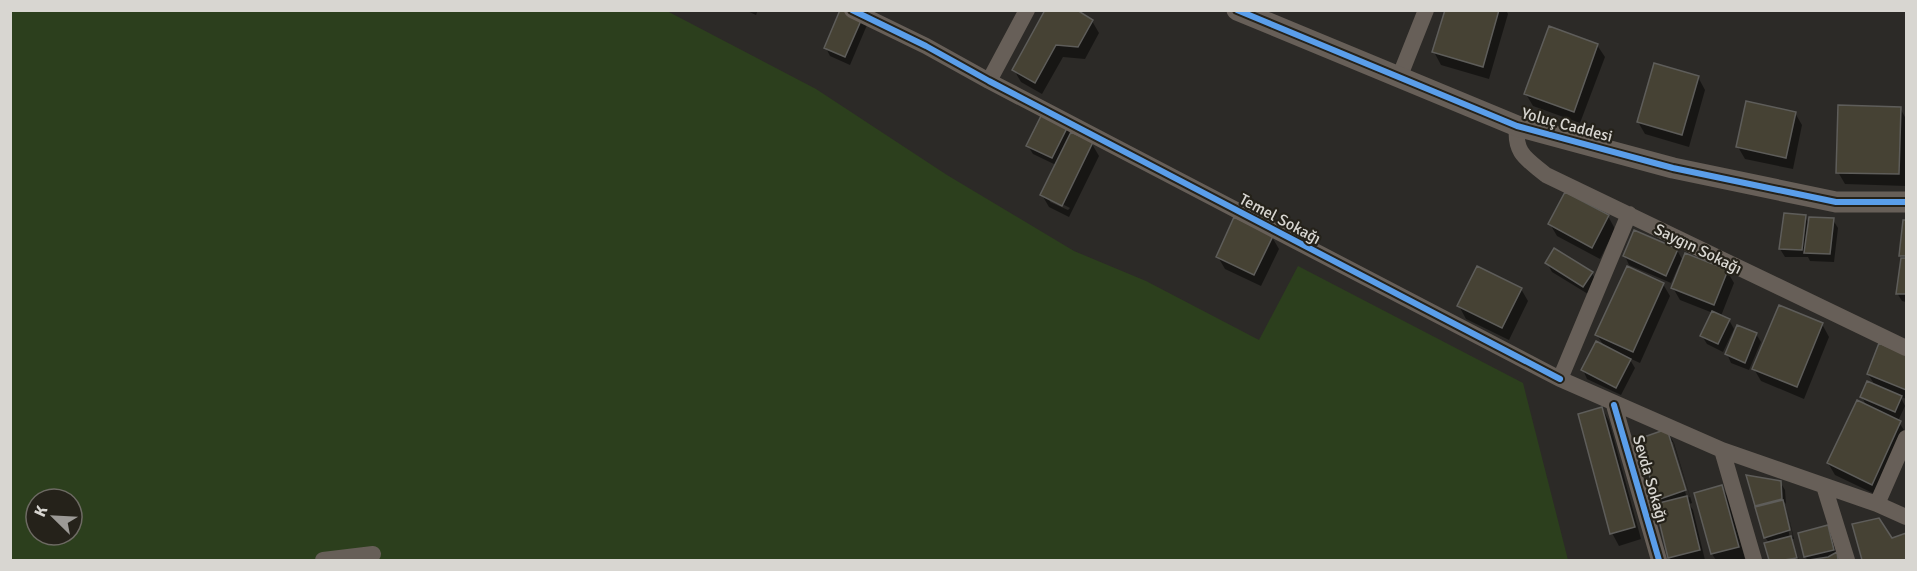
<svg xmlns="http://www.w3.org/2000/svg" width="1917" height="571" viewBox="0 0 1917 571" font-family="Signika,sans-serif">
<style>
.green{fill:#2c3f1d;fill-rule:evenodd}
.shadow{fill:#0007;fill-rule:evenodd}
.building{fill:#464234;stroke:#5e5d5a;stroke-width:1.5}
.lines{fill:none;stroke-linecap:round;stroke-linejoin:round}
.minor{stroke:#675f58;stroke-width:16}
.tertiary{stroke:#675f58;stroke-width:21}
.cycleway-casing{stroke:#25221a;stroke-width:10}
.cycleway{stroke:#5a9eea;stroke-width:6}
.labels{text-anchor:middle;dominant-baseline:central;stroke-width:4.5;stroke-linejoin:round;paint-order:stroke}
.street-label{font-size:16px;fill:#d8d6d1;stroke:#25221a}
</style>
<rect width="100%" height="100%" fill="#2c2a27"/>
<path class="green" d="M10,11H667L816,89L947,175L1074,251L1146,281L1259,340L1298,266L1523,383L1568,560H11ZM36,499H72V535H36Z"/>
<path class="shadow" d="M745,10H758L756,15Z
M842,10L867,25L850,65L830,56L826,48Z
M1446,10H1506L1508,14L1489,79L1441,65L1434,52Z
M1092,21L1099,33L1085,59L1063,57L1042,94L1021,82L1014,70Z
M1597,45L1605,57L1580,123L1533,106L1526,94Z
M1698,77L1705,90L1689,147L1645,134L1638,122Z
M1900,108L1906,119V186L1845,184L1838,172Z
M1795,113L1802,125L1793,169L1745,159L1738,147Z
M1066,127L1071,135L1092,144L1099,156L1069,217L1049,207L1042,195L1056,165L1033,154L1028,146ZM1050,198L1070,208L1068,210L1050,202Z
M1566,194L1608,216L1615,229L1600,259L1557,236L1550,224Z
M1805,217L1809,224L1833,220L1838,228L1834,262L1810,261L1808,257H1785L1780,249Z
M1905,221H1906V302L1902,301L1897,293Z
M1272,237L1279,249L1261,286L1225,269L1218,257Z
M1677,250L1683,261L1727,271L1734,283L1721,316L1729,320L1734,329L1723,352L1707,344L1702,336L1713,313L1680,300L1673,288L1681,266L1679,265L1671,283L1629,265L1625,256Z
M1547,263L1592,273L1596,281L1588,294L1552,272Z
M1663,284L1670,296L1640,363L1629,358L1635,368L1621,395L1587,379L1583,370L1604,346L1597,335Z
M1521,289L1528,301L1509,340L1466,319L1459,306Z
M1822,324L1829,337L1804,399L1761,381L1754,369Z
M1756,334L1761,342L1749,370L1731,363L1727,354Z
M1880,345L1906,356V399L1900,396L1905,406L1898,421L1906,433L1879,496L1835,475L1828,463L1867,407L1862,397L1876,387L1868,374Z
M1602,408L1609,421L1641,539L1619,546L1612,533Z
M1667,431L1674,443L1692,503L1689,504L1693,510L1705,560H1671L1669,557L1661,504L1658,499ZM1670,442H1673L1690,497L1687,498Z
M1749,477L1780,482L1785,490L1786,504L1782,500L1790,538L1793,537L1787,509L1794,539H1791L1799,560H1770L1766,544L1769,543L1765,537Z
M1722,487L1729,499L1745,559L1716,560L1712,554L1696,494Z
M1854,525L1891,539L1906,535V560H1864Z
M1828,527L1832,535L1836,554L1840,560H1808L1805,557Z"/>
<path class="building" d="M840,10H852L863,16L845,57L824,48Z
M1045,10H1077L1093,20L1078,47L1056,45L1035,83L1012,70Z
M1445,10H1499L1483,67L1432,52Z
M1549,26L1598,44L1574,112L1524,94Z
M1654,63L1699,76L1682,135L1637,122Z
M1746,101L1796,112L1786,158L1736,147Z
M1838,105L1901,107L1899,174L1836,173Z
M1042,114L1068,126L1052,158L1026,146Z
M1071,132L1093,142L1062,206L1040,195Z
M1565,192L1609,215L1592,248L1548,224Z
M1784,213L1806,215L1802,250L1779,249Z
M1234,217L1273,236L1254,275L1216,257Z
M1809,217L1834,218L1830,254L1804,253Z
M1903,220H1906V256H1899Z
M1634,230L1678,249L1666,276L1623,256Z
M1554,248L1593,272L1583,287L1545,263Z
M1685,253L1728,270L1714,305L1671,288Z
M1901,258H1906V294H1896Z
M1477,266L1522,288L1502,328L1457,306Z
M1627,266L1664,283L1633,352L1595,335Z
M1779,305L1823,323L1797,387L1752,369Z
M1712,311L1730,319L1718,344L1700,336Z
M1737,325L1757,333L1745,363L1725,354Z
M1596,341L1631,359L1616,388L1581,370Z
M1879,343L1906,355V390L1867,374Z
M1867,381L1902,396L1895,412L1860,397Z
M1857,400L1901,421L1872,485L1827,463Z
M1602,407L1635,527L1610,534L1578,414Z
M1667,429L1686,490L1657,500L1638,439Z
M1746,475L1781,481L1782,499L1755,506Z
M1722,485L1739,547L1711,554L1694,493Z
M1687,496L1700,550L1668,558L1655,504Z
M1783,500L1790,530L1764,538L1755,507Z
M1879,518L1892,538L1906,533V560H1862L1852,524Z
M1828,525L1834,550L1804,557L1798,533Z
M1791,536L1797,558L1784,560H1769L1764,543Z
M1837,552L1838,560H1809L1828,557Z"/>
<g class="lines">
<path class="minor" d="M852,10L926,46L989,81L1560,379
M1399,78L1426,10
M989,81L1027,10
M1517,126C1514,154 1527,159 1546,175L1906,348
M1629,214L1560,379L1722,450L1877,504L1906,517
M1614,405L1659,560
M1722,450L1754,560
M1824,486L1847,560
M1877,504L1906,438
M323,560L373,554"/>
<path class="tertiary" d="M1237,10L1517,126L1673,168L1836,202H1906"/>
<g class="cycleway-casing">
<path id="cycleway" d="M852,10L926,46L989,81L1560,379
M1237,10L1517,126L1673,168L1836,202H1906
M1614,405L1659,560"/>
</g>
<use href="#cycleway" class="cycleway"/>
</g>
<g class="labels">
<g class="street-label">
<text transform="translate(1567 125) rotate(15)">Yoluç Caddesi</text>
<text transform="translate(1280 219) rotate(28)">Temel Sokağı</text>
<text transform="translate(1698 249) rotate(26)">Saygın Sokağı</text>
<text transform="translate(1650 479) rotate(74)">Sevda Sokağı</text>
</g>
</g>
<rect width="1917" height="571" fill="none" stroke="#d8d6d1" stroke-width="24"/>
<g transform="translate(54 517) rotate(294)"><circle r="28" fill="#25221a" stroke="#6d6a63" stroke-width="1.5"/>
<path d="M0-4.5L10 22L0 15L-10 22Z" fill="#9c9a96"/>
<text y="-9" font-size="16" font-weight="bold" text-anchor="middle" fill="#d8d6d1">K</text>
</g>
</svg>
